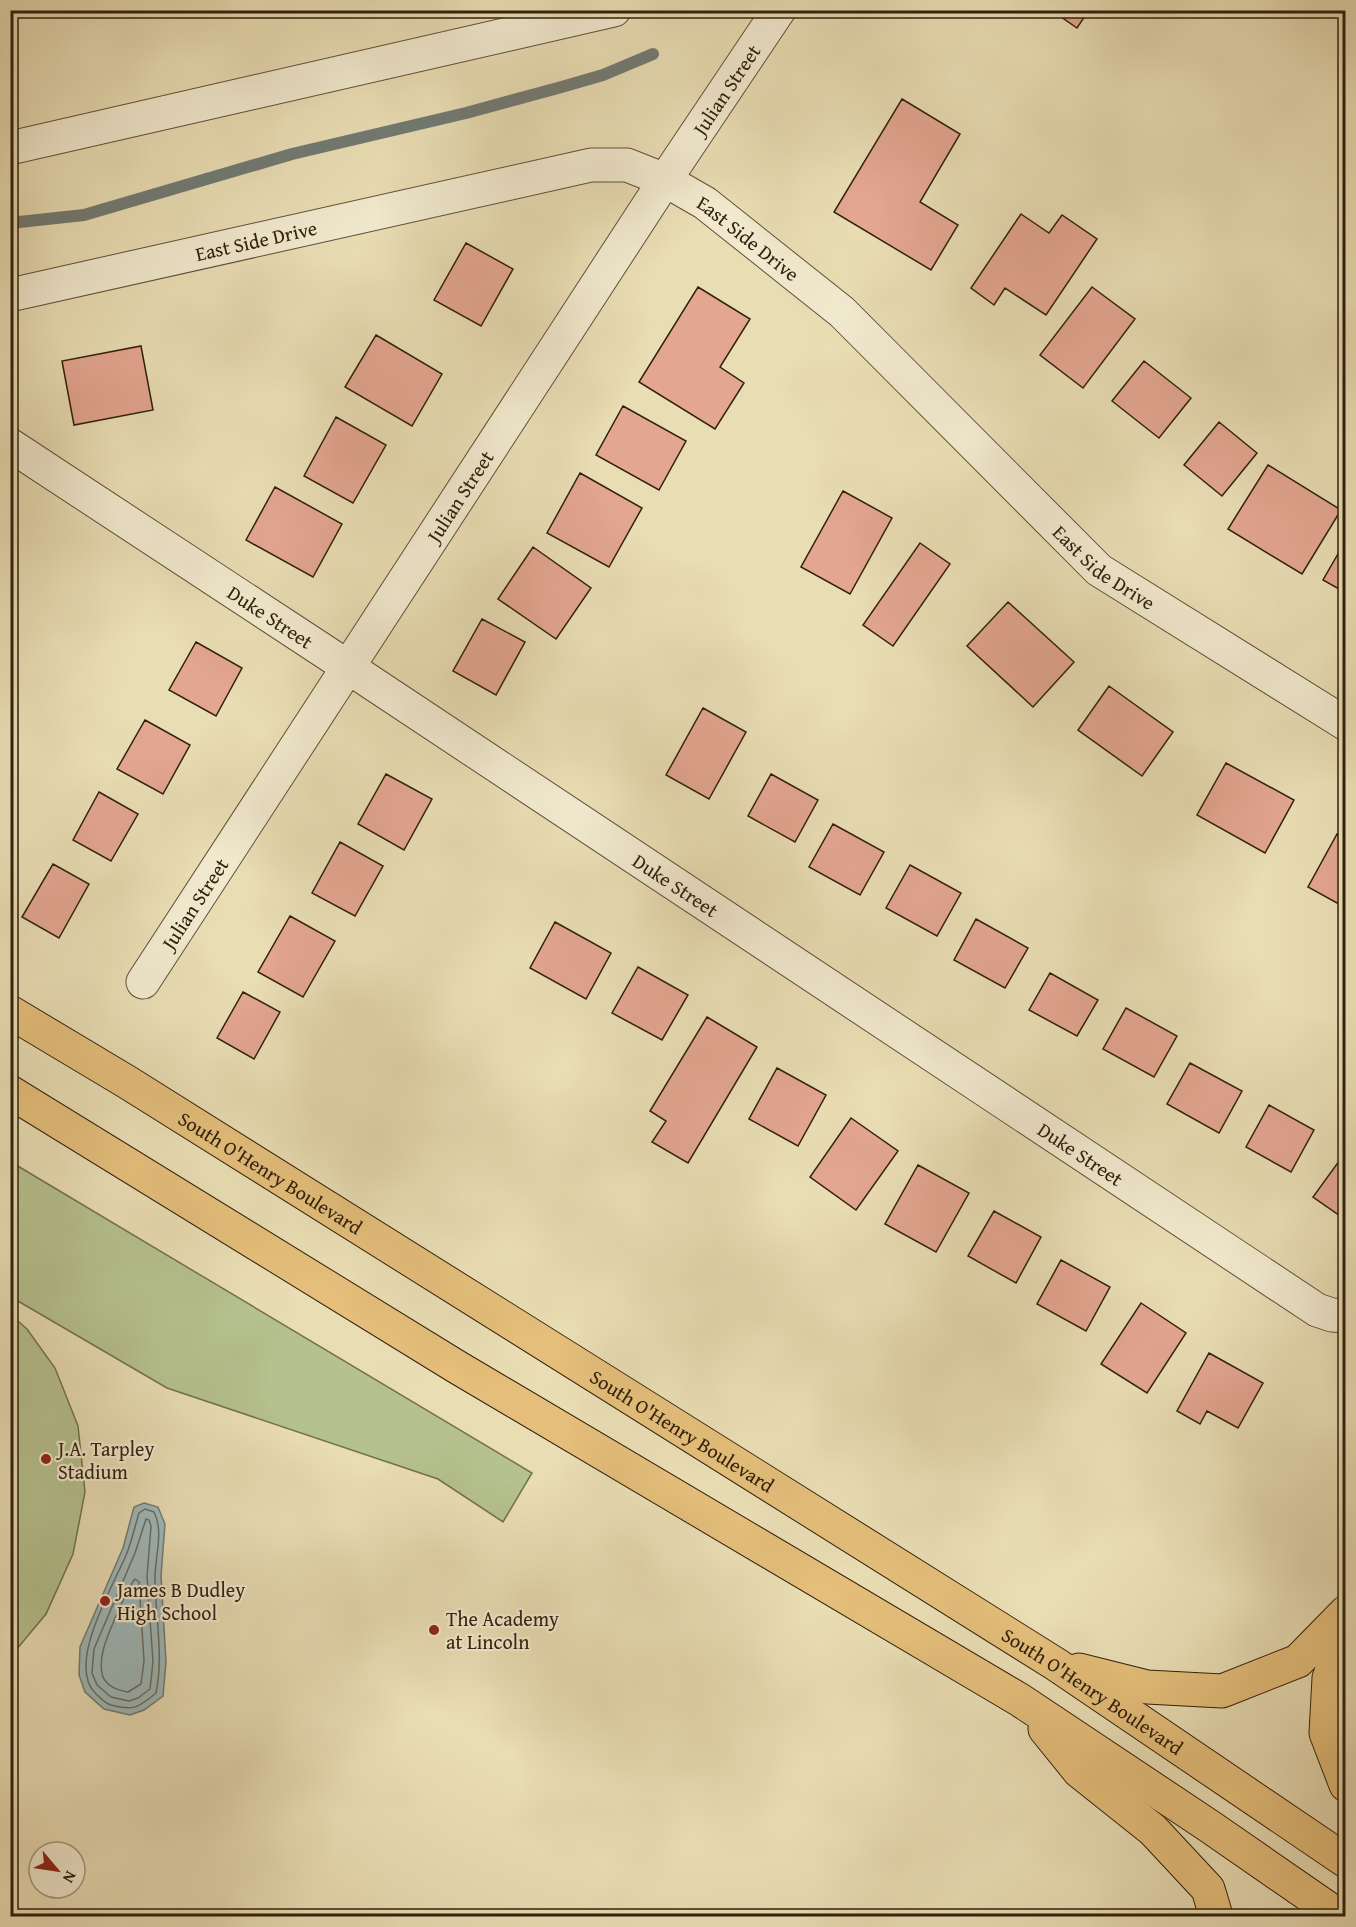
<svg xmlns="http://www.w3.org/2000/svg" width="1356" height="1927" viewBox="0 0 1356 1927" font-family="'Gentium Book Plus',serif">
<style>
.green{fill:#b5c18e;stroke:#73704e;stroke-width:1.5}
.water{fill:#9eb8b9;stroke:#727b74;stroke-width:1.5}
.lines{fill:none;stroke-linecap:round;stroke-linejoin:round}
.shore{stroke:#686c63;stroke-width:1.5}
.stream{stroke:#727b74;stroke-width:12}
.building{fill:#e3a691;stroke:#31200d;stroke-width:1.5}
.minor-casing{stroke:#5f4f37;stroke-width:35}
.highway-casing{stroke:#31200d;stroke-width:35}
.minor{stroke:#f1e9ce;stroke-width:33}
.highway{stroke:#e4be7a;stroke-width:33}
.poi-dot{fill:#8f2418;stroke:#f1e9ce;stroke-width:2}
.labels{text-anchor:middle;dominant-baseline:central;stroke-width:4.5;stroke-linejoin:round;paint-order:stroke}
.street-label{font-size:20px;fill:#31200d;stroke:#f1e9ce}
.poi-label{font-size:20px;fill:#31200d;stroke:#f1e9ce;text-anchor:start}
</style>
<rect width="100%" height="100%" fill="#e9ddb4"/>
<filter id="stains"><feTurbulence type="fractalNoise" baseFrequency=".00333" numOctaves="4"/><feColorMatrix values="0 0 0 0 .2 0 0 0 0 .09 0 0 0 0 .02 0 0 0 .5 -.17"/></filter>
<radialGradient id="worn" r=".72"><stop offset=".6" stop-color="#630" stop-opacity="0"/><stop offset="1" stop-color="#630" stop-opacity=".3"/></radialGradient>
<path class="green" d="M11,1162L532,1473L503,1522L438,1479L167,1388L11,1297Z
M11,1315L27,1329L55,1368L78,1426L85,1492L73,1554L46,1614L16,1650L11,1654Z"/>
<path class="water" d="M144,1503L158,1507L165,1524L161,1576L166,1662L163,1696L144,1710L130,1715L104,1709L85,1692L79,1675L80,1647L123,1548L134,1507Z"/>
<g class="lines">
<path class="shore" d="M145,1509L154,1512C164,1531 155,1557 155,1577C155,1616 164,1654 156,1693C138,1708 134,1711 111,1705C104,1703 101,1698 96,1694C65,1665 114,1585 127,1553C132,1540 135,1526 139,1513Z
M146,1519L149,1520L151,1526L147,1576L153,1662L150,1689L138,1698L129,1701L111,1697L97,1685L92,1673L94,1649L135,1553Z
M135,1579L139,1582L144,1661L141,1684L128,1692C118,1690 110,1688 104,1679C100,1672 101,1659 103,1651C106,1637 127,1589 135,1579Z"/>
<path class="stream" d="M10,223L84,215L292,154L466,113L558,88L603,75L653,54"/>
</g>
<path class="building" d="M1051,10H1089L1077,28Z
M902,99L960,134L920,202L958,225L931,270L834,212Z
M1021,214L1049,233L1062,215L1097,239L1046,315L1005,288L994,305L971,288Z
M466,243L513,269L481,326L434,300Z
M698,287L750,319L720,367L744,383L715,429L639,382Z
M1092,287L1135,319L1083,388L1040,355Z
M376,335L442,374L412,426L345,387Z
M141,346L153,410L74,425L62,361Z
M1144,361L1191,398L1159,438L1112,401Z
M623,406L686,441L659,490L596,455Z
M336,417L386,445L353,503L304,476Z
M1219,422L1257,453L1222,496L1184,465Z
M1268,465L1341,510L1302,574L1228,529Z
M580,473L642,508L609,567L547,533Z
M275,487L342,524L313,577L246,540Z
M843,491L892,518L850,594L801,567Z
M1346,540V593L1323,580Z
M920,543L950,564L893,646L863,625Z
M533,547L591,588L556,639L498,599Z
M1008,602L1074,662L1033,707L967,646Z
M482,619L525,642L496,695L453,671Z
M196,642L242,668L216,716L169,690Z
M1109,686L1173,732L1142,776L1078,730Z
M703,708L746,732L709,799L666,775Z
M145,720L190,745L163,794L117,769Z
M1226,763L1294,800L1265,853L1197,815Z
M386,774L432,799L404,850L358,824Z
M771,774L818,800L795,842L748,816Z
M99,792L138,814L111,861L73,840Z
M833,824L884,852L860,895L809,867Z
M1337,834L1346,839V908L1308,887Z
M340,842L383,866L355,916L312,893Z
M53,864L89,884L59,938L22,917Z
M910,865L961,893L937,936L886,908Z
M290,916L335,941L303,997L258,972Z
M976,919L1028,948L1005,988L954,960Z
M555,922L611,953L586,999L530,968Z
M638,967L688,995L662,1040L612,1013Z
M1050,973L1098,1000L1077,1036L1029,1010Z
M243,992L280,1012L254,1059L217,1038Z
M1126,1008L1177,1036L1154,1077L1103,1049Z
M707,1017L757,1047L688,1163L652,1142L666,1121L650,1111Z
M1190,1063L1242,1091L1219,1133L1167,1104Z
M777,1068L826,1095L798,1146L749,1119Z
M1269,1105L1314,1130L1291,1172L1246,1147Z
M851,1118L898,1151L856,1210L810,1177Z
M1342,1157L1346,1160V1220L1313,1197Z
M918,1165L969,1193L936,1252L885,1224Z
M994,1211L1041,1237L1016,1283L968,1256Z
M1061,1260L1110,1287L1086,1331L1037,1304Z
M1141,1303L1186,1333L1147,1393L1101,1364Z
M1209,1353L1263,1383L1238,1428L1207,1411L1200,1424L1177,1411Z"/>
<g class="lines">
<g class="minor-casing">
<g id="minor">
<path d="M10,148L614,10"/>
<path id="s1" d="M10,295L591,165H627L665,180L705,203L842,312L1099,570L1346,724"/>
<path id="s2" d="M10,445L348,667L1317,1310L1332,1315L1346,1316"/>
<path id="s3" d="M143,982L665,180L779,10"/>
</g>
</g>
<g class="highway-casing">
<g id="highway">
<path id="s4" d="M10,1012L127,1082L1057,1665L1346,1861"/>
<path d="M10,1092L457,1367L1020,1700L1209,1826L1339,1916"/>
<path d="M1346,1630L1329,1678L1326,1733L1346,1785"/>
<path d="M1079,1670L1147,1687L1222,1691L1298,1661L1346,1612"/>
<path d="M1045,1729L1079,1771L1153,1830L1208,1889L1216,1916"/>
</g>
</g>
<use href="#minor" class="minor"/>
<use href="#highway" class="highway"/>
</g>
<g class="poi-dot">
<circle cx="46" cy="1459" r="6"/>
<circle cx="105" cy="1601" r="6"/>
<circle cx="434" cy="1630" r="6"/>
</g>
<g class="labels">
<g class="street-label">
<text stroke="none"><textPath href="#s3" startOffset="1066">Julian Street</textPath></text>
<text stroke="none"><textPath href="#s1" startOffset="774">East Side Drive</textPath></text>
<text stroke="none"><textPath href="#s1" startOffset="252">East Side Drive</textPath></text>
<text stroke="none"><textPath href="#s3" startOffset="580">Julian Street</textPath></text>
<text stroke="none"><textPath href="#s1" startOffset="1260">East Side Drive</textPath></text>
<text stroke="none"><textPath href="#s2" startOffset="312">Duke Street</textPath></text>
<text stroke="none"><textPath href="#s2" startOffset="798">Duke Street</textPath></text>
<text stroke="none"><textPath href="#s3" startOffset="94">Julian Street</textPath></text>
<text stroke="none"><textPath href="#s2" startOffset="1284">Duke Street</textPath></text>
<text stroke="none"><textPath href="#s4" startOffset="306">South O'Henry Boulevard</textPath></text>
<text stroke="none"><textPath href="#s4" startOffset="792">South O'Henry Boulevard</textPath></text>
<text stroke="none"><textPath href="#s4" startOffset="1278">South O'Henry Boulevard</textPath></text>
</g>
<g class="poi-label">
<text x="58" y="1448">J.A. Tarpley<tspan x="58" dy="23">Stadium</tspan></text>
<text x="117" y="1589">James B Dudley<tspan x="117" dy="23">High School</tspan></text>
<text x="446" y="1618">The Academy<tspan x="446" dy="23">at Lincoln</tspan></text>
</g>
</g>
<rect width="1356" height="1927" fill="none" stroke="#e9ddb4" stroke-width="36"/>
<rect x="12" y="12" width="1332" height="1903" fill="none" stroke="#31200d" stroke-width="3"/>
<rect x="18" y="18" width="1320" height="1891" fill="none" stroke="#31200d" stroke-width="1.5"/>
<g transform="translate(57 1870) rotate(119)"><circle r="28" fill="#f1e9ce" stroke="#a49981" stroke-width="1.5"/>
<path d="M0-4.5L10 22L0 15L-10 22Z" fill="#8f2418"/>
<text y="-9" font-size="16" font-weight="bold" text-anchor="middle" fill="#31200d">N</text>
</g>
<rect width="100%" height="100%" filter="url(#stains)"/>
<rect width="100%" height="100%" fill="url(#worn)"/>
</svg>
